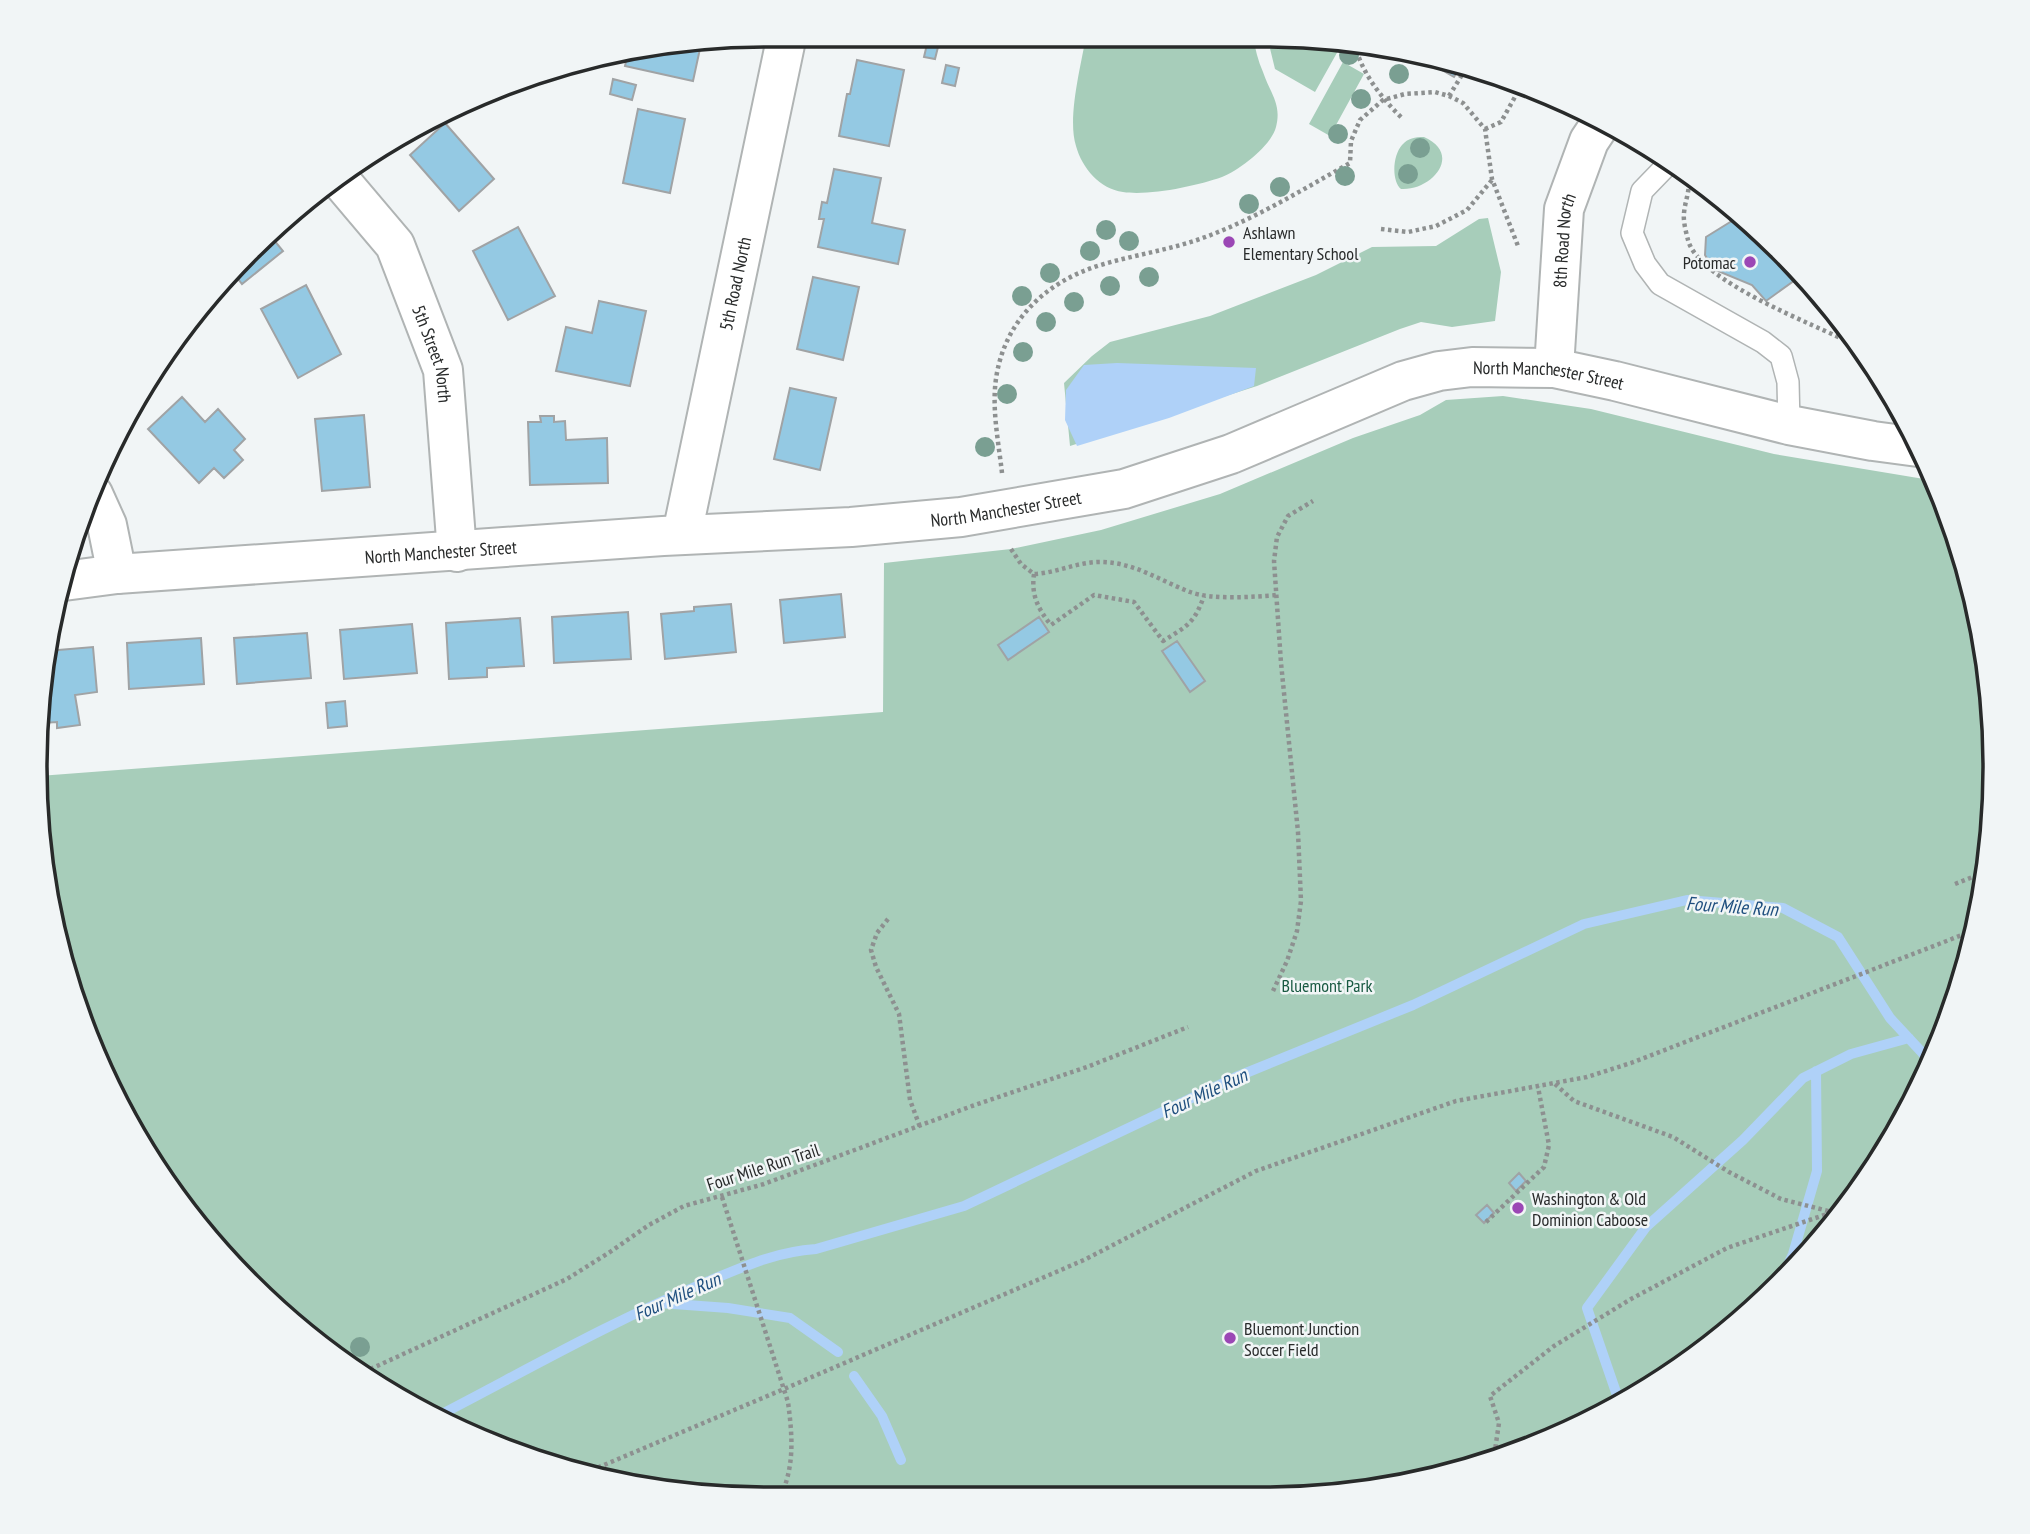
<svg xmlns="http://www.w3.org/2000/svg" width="2030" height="1534" viewBox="0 0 2030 1534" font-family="'PT Sans Narrow',sans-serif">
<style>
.green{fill:#a7cdba}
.water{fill:#afd1f8}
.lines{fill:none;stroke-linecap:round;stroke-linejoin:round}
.stream{stroke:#afd1f8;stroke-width:10}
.building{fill:#94c9e3;stroke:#a0a3a5;stroke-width:2}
.lane-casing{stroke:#b0b4b4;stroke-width:24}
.street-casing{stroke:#b0b4b4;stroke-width:42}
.path{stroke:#8d9090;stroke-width:4.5;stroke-dasharray:3.5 3.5;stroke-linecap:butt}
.lane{stroke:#fff;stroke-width:21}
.street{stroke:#fff;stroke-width:38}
.tree{fill:#7a9f92}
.poi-dot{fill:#9b47b5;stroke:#f1f5f6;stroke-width:2.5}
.labels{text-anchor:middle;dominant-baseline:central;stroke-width:5;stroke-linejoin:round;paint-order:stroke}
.poi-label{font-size:18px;fill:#282a2a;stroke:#f1f5f6;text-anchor:start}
.street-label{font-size:18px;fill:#282a2a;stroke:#f1f5f6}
.park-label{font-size:18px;fill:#185941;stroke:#f1f5f6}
.water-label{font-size:19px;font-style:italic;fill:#1e4e7e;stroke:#f1f5f6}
.rim{fill:none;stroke:#282a2a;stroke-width:3.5}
</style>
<rect width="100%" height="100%" fill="#f1f5f6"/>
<path class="green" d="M1086,36H1253C1255,48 1258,61 1263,72C1270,93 1282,104 1276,127C1271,146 1240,170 1222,177C1197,186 1149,196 1123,192C1100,189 1082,168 1076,146C1067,118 1081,66 1086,36Z
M1267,36L1310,37L1343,42L1315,92L1275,69Z
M1343,62L1364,74L1330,136L1309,124Z
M1424,137C1463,154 1432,191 1401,189C1391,180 1393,155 1402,145C1408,138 1415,137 1424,137Z
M1488,218L1501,272L1495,321L1452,327L1421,322L1400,329L1257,386L1070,446L1064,383L1092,356L1110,342L1210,316L1316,275L1372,247L1436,246L1479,219Z
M1503,396L1591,409L1774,454L1936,481L1981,624L1995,767L1981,909L1939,1047L1872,1173L1781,1284L1670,1375L1499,1460L1358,1493H671L531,1460L401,1401L250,1285L159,1174L74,1003L37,815L39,776L883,712L884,563L1011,549L1101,530L1220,494L1353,438L1420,415L1446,400Z"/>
<path class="water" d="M1117,363L1256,368L1254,386L1169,418L1077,446L1065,420L1066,390L1084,365Z"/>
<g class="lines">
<path class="stream" d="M1778,1286L1793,1254L1817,1171L1816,1071
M660,1303L728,1308L790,1318L838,1352
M854,1376L882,1416L901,1460
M1619,1401L1587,1308L1646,1227L1743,1140L1803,1078L1851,1054L1909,1038
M436,1417C525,1371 612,1321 704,1283C743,1267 774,1252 816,1249L964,1206L1236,1077L1413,1005L1584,924L1687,900L1783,908L1838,937L1890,1018L1929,1060L1932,1061"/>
</g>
<path class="building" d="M928,40L939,43L935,59L924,57Z
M701,44L693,81L625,66L628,53Z
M1414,54L1453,60L1493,75L1488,83L1460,67L1454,77Z
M857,60L904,70L889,146L839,136L847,94H850Z
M946,65L959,68L955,86L942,83Z
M613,79L636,85L632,100L610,94Z
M638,109L685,119L670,193L623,183Z
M445,123L494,179L459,211L410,155Z
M834,169L881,178L872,223L905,230L898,264L818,247L824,219H819L822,202L827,203Z
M1740,216L1780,249L1802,275L1766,301L1752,285L1713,269L1705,255L1706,237Z
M518,227L555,296L508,320L473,251Z
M269,234L283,251L242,284L232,271L249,250Z
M813,277L859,287L843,360L797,349Z
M306,285L341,354L298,378L261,309Z
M599,301L646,311L630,386L556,371L566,327L592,333Z
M163,355L171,363L143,387L159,360Z
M790,388L836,398L820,470L774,459Z
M182,397L205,422L218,409L245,439L234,450L243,460L224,478L214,468L199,483L148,429Z
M364,415L370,487L322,491L315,419Z
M540,416H554V422L565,421L566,440L607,438L608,483L530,485L528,422H541Z
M841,594L845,637L784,643L780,600Z
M731,604L736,652L665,659L661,614L694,611V607Z
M628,612L631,659L554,663L552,617Z
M1039,617L1049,632L1008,660L998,645Z
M520,618L524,666L487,668V677L449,679L446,623Z
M412,624L417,673L344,679L340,630Z
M307,633L311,678L237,684L234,638Z
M201,638L204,684L129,689L127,643Z
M1177,641L1205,681L1190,692L1162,651Z
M93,647L97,692L75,695L80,725L57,728V722L43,723L47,651Z
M345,701L347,726L328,728L326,703Z
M1519,1173L1526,1181L1516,1191L1509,1183Z
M1487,1205L1494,1213L1484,1223L1476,1215Z"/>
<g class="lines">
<g class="lane-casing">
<path id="lane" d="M1672,160L1642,191L1632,233L1645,264L1660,284L1763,342L1781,356L1788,382L1789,425"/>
</g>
<g class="street-casing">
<g id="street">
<path id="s1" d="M340,180L395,245L443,370L457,552"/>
<path id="s2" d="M1554,368L1564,209L1589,141L1603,120"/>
<path d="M93,494L107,525L117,574"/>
<path id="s3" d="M682,534L787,35"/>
<path id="s4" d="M64,581L117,574L663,536L851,527L961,517L1124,489L1231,454L1403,381L1439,371L1472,367L1554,368L1615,381L1789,425L1873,441L1918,447"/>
</g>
</g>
<path class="path" d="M1355,44C1360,71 1383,100 1403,119
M1449,96L1465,70
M1485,129L1501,122L1521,86
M1689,182C1689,193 1685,202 1684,213C1683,221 1686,232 1688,240C1699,282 1814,324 1853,344L1859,345
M1381,229L1408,232L1436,226L1467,210L1492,180
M1002,473C999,446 993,416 995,388C1000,324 1044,281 1104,264C1135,255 1167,250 1197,240C1252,221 1300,191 1350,163L1351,141L1360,120L1383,100L1405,94L1435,92L1449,96L1463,103L1485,129L1492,179L1518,246
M1011,549L1021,564L1034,574C1057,573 1079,561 1103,562C1135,563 1161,581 1190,592C1211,600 1253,597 1277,595
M1034,574C1031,595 1038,609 1051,625L1094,595L1134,602L1163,641C1187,626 1194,624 1204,596
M1955,884L1985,872
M888,919L877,933L871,950L876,967L899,1014L910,1100L920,1127
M1273,991L1287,961L1297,931L1301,901L1298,832L1281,663L1274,561L1277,537L1288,516L1313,501
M1555,1084L1574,1101L1673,1137L1729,1172L1781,1199L1832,1212
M722,1197L788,1402C792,1433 795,1463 782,1493
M1486,1222L1544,1167L1549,1145L1538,1087
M364,1372L567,1279L610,1252L649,1225L684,1206L764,1184L972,1106L1087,1067L1188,1027
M1446,1472L1495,1450L1499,1423L1490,1396L1554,1346L1631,1299L1727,1248L1842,1209
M585,1473L784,1389L1084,1260L1256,1171L1456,1101L1587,1077L1631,1063L1975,930"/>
<use href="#lane" class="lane"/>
<use href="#street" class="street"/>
</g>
<g class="tree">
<circle cx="1349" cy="55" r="10"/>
<circle cx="1399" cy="74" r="10"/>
<circle cx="1361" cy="99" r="10"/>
<circle cx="1338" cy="134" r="10"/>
<circle cx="1420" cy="148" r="10"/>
<circle cx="1408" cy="174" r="10"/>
<circle cx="1345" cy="176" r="10"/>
<circle cx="1280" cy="187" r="10"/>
<circle cx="1249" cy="204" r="10"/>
<circle cx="1106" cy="230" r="10"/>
<circle cx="1129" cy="241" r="10"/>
<circle cx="1090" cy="251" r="10"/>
<circle cx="1050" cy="273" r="10"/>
<circle cx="1149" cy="277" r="10"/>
<circle cx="1110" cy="286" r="10"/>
<circle cx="1022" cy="296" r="10"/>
<circle cx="1074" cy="302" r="10"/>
<circle cx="1046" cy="322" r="10"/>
<circle cx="1023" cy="352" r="10"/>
<circle cx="1007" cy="394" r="10"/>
<circle cx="985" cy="447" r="10"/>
<circle cx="360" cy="1347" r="10"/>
</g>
<g class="poi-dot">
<circle cx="1229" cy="242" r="7"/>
<circle cx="1750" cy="262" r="7"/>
<circle cx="1518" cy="1208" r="7"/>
<circle cx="1230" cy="1338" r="7"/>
</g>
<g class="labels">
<g class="poi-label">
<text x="1243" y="232">Ashlawn<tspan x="1243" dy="21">Elementary School</tspan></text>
<text x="1736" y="262" text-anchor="end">Potomac</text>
<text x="1532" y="1198">Washington &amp; Old<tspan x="1532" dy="21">Dominion Caboose</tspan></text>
<text x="1244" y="1328">Bluemont Junction<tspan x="1244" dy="21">Soccer Field</tspan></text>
</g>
<g class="street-label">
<text stroke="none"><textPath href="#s2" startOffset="128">8th Road North</textPath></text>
<text stroke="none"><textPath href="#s3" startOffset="256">5th Road North</textPath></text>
<text stroke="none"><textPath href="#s1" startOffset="201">5th Street North</textPath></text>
<text stroke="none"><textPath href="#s4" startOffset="1512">North Manchester Street</textPath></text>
<text stroke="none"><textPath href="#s4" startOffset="945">North Manchester Street</textPath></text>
<text stroke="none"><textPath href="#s4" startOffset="378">North Manchester Street</textPath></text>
<text transform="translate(763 1167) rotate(-18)">Four Mile Run Trail</text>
</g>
<g class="park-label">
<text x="1327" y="985">Bluemont Park</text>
</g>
<g class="water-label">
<text transform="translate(1732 906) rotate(4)">Four Mile Run</text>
<text transform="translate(1204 1093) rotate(-25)">Four Mile Run</text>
<text transform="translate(677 1296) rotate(-24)">Four Mile Run</text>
</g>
</g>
<path d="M0 0H2030V1534H0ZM767 47H1263A720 720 0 0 1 1983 767V767A720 720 0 0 1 1263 1487H767A720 720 0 0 1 47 767V767A720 720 0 0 1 767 47Z" fill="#f1f5f6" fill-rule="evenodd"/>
<path class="rim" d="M767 47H1263A720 720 0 0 1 1983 767V767A720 720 0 0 1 1263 1487H767A720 720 0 0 1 47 767V767A720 720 0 0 1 767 47Z"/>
</svg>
